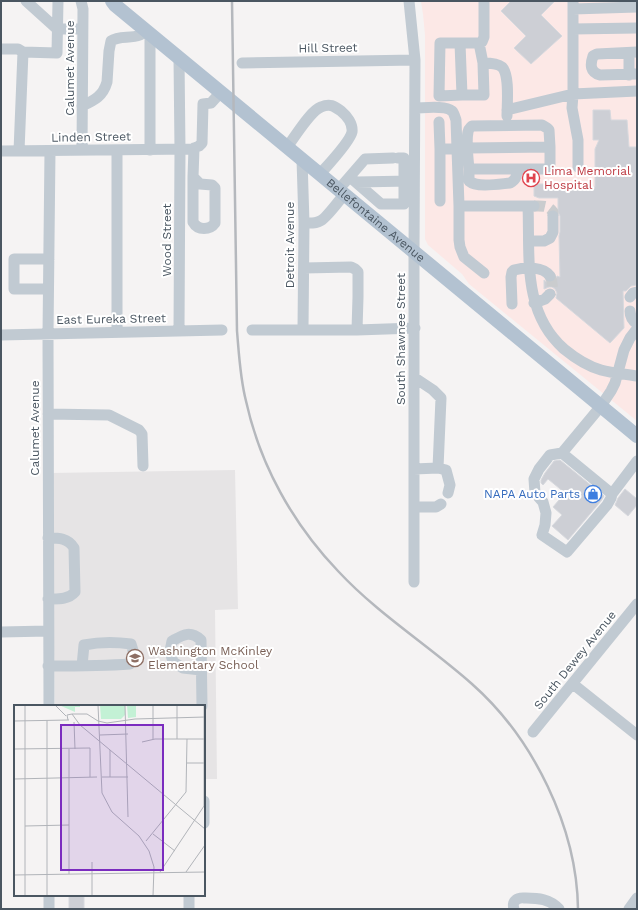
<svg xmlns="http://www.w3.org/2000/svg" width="638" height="910" viewBox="0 0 638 910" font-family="'Work Sans',sans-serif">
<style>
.education{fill:#e6e4e5}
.medical{fill:#fce8e6}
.building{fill:#cdcfd5;stroke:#d7d9de}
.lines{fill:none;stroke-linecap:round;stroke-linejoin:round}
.minor-tunnel{stroke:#caccce;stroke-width:11;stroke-dasharray:11 5.5;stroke-linecap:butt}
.minor{stroke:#c1cad2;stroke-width:11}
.major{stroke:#b3c2d1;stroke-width:14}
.rail{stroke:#b5b8bd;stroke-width:2.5}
.labels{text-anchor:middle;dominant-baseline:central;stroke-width:4;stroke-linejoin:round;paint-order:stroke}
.street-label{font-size:12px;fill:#4a5661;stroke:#fff}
.health-label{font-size:12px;fill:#be3a42;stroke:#fff;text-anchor:start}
.shop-label{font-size:12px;fill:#366cbe;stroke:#fff;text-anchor:end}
.education-label{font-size:12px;fill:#785e54;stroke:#fff;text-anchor:start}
.inset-road{fill:none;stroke:#b1b4b9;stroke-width:1}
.view{fill:#7b2cbf;fill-opacity:0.15;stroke:#7b2cbf;stroke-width:2}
.inset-edge{fill:none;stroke:#4a5661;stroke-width:2}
</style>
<rect width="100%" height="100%" fill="#f5f3f3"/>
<path class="education" d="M235,470L238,609L215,610L217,779H204V706H55L51,473Z"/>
<path class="medical" d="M421,1H637V421L469,284L462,274L428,245L425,239V35L423,14Z"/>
<path class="building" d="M511,1H555L541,15L562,36L531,64L514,48L526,36L501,11Z
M593,110H610L611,120H627L629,147H637V285L631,286L626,291H623L624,328L610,343L556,298L557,293L555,289L552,287H549L544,289V280L548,283H551L555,281L557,276L560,277L559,236L560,232V216L558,212V198H539L534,196V184H554L555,187H595V149L599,140H593Z
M560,460L604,496L601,501L568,540L552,526L562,515L553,507L565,493L548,479L543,485L541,483V480L545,473L554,461Z
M625,489L637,499V505L628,516L615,505L618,498Z
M69,895H84V909H69Z"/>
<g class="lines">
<path class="minor-tunnel" d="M534,206C542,206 548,205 553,212V216
M550,276C553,282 553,288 550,294"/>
<path class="minor" d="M26,1L57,29H82
M81,1L83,9L82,150
M409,1L415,60L414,251V582
M573,1V94L572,108L578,140V167
M573,9L637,7
M573,29L637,28
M460,43L462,95H484L483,63
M479,43L483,63C489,63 497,63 502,67C510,75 507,104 507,116
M1,49H18L23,52
M637,52L597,54L593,56C590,65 590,72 600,75L637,74
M242,63L415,60
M629,75V53
M462,95L439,96L440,43H479L482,42L484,37V1
M82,106C95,100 103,96 107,82L109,51L111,41C119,35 130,39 140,35L144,28
M415,108C424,108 445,105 452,111C454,113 455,117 456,120L459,206V240L460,247L464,257L484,273
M507,110L573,94L637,91
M439,122L440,149L468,148L550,147V164L549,168L545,169H469C468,159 466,141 468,132C469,128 469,129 472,126L542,125L547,128L549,130L550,147
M287,147C295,137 310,111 321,107C330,103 334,106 341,111C347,116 353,124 352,132C350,142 327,166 320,174
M440,149V201
M117,150V332
M150,150V34
M1,151L192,149L199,146L202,143L203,104L211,103L221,92
M19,151L23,52L57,53L58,1
M302,159L304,223L303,330
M469,169V181C477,188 499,184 510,183C516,180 517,176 517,169
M193,177L200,184L212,185L215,188V223C210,230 198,231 193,222V177L194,148
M350,177L381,204H404V158H398
M357,182L410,181
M339,189L365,159L393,158
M459,206H534
M528,206C530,256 522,312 564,349C575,358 587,366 601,370C612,373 625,374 637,376
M304,223C309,223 315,224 320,221C326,219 339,200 345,194
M529,241H544L550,238L553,232V216
M304,268L351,267L355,269L358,272V297L357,330
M48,289H14V259H49
M630,297L633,293L637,292
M534,303L545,299L550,294
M512,304L511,277L512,272L514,270C525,267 543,266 550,276
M630,311C630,317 633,321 637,324
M637,329L630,338L624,350L615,383L611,391L601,406L562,453L612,494L637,461
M252,330H357L415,328
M179,331L180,150L179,58
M1,335L222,330
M48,414L109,415L139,430L142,434L143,466
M562,453L550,455L539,469L534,479L535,493L543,502L546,513L545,525L542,535L567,552L607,505L611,498L612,494
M438,468L446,470L450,485L448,493
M414,469L438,468L441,398L433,390L415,378
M415,507H436L441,504
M48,538C59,538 68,538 74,548L75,592C68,600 58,599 48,599
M1,632L48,631
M48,666C76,666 103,666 130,664C135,656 134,653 131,644C116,642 99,642 84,645L82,666
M201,670L183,668L173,662L170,651L172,641C183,635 190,630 201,640L202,706
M573,684L637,735
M49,706L48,334L50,151
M533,732L637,604
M204,801V823
M49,895V909
M189,895V909
M514,909C513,906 513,902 516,900C519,897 523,898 526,898C538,898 550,899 559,909
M629,909L637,898"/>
<path class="major" id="s1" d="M112,1L115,5L637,436"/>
<path class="rail" d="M232,1L237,331C239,354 240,378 246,401C260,465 293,524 338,571C378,614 428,645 472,684C533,738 577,827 578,909"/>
</g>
<defs>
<g id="hospital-ring" transform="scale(0.9)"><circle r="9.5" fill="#fff" stroke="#e0444e" stroke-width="1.5"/><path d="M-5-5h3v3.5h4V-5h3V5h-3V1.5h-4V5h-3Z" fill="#e0444e"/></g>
<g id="shop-ring" transform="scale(0.9)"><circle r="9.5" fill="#fff" stroke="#3f7fe0" stroke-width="1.5"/><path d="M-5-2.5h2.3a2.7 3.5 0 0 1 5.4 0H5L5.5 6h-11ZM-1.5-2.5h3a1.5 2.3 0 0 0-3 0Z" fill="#3f7fe0"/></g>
<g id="school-ring" transform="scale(0.9)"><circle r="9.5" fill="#fff" stroke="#8d6e63" stroke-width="1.5"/><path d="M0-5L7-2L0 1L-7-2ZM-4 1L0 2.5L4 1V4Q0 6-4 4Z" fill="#8d6e63"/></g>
</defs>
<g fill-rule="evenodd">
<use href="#hospital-ring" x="531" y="178"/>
<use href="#shop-ring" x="593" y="494"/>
<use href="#school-ring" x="135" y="658"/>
</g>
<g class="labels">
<g class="street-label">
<text transform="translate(328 48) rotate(-1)">Hill Street</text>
<text transform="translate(70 68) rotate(-90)">Calumet Avenue</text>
<text transform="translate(91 137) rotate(-1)">Linden Street</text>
<text stroke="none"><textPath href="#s1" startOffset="343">Bellefontaine Avenue</textPath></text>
<text transform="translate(167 240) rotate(-90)">Wood Street</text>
<text transform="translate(290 245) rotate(-90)">Detroit Avenue</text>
<text transform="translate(111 319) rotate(-1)">East Eureka Street</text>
<text transform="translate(401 339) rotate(-90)">South Shawnee Street</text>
<text transform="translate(35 428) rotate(-90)">Calumet Avenue</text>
<text transform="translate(575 660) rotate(-51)">South Dewey Avenue</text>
</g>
<g class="health-label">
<text x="544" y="171">Lima Memorial<tspan x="544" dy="14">Hospital</tspan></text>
</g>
<g class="shop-label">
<text x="580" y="494">NAPA Auto Parts</text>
</g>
<g class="education-label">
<text x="148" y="651">Washington McKinley<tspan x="148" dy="14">Elementary School</tspan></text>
</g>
</g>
<g transform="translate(14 705)">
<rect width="191" height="191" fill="#f5f3f3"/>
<path d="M45,0H66V2H61V7ZM86,0H111V10L107,14H87ZM113,0H122V12L114,13Z" fill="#c3f1d5"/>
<path class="inset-road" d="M11,0V191M41,0L52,11M84,0L88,88L98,107L125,131L135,146L140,162L139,191M111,0L114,112M139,0V34M58,9H73L84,16L93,18L121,14L191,12M54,15L53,10L58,9L66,20L191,124M0,16L55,15M60,17L61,44M86,30L114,29M163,34V0M128,37L141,34H190M0,44L76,43V72M96,45V72M173,58H190M88,72H114M0,74L83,72M11,121L55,120M139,129L161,146M132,136L172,87L173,34M78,157V191M146,167L190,101V0M172,167L191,140M55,169V44M0,170L191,167M33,191V15"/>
<path class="view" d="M47,20H149V165H47Z"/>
<rect width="191" height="191" class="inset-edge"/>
</g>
<rect width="638" height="910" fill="none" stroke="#4a5661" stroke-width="4"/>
</svg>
